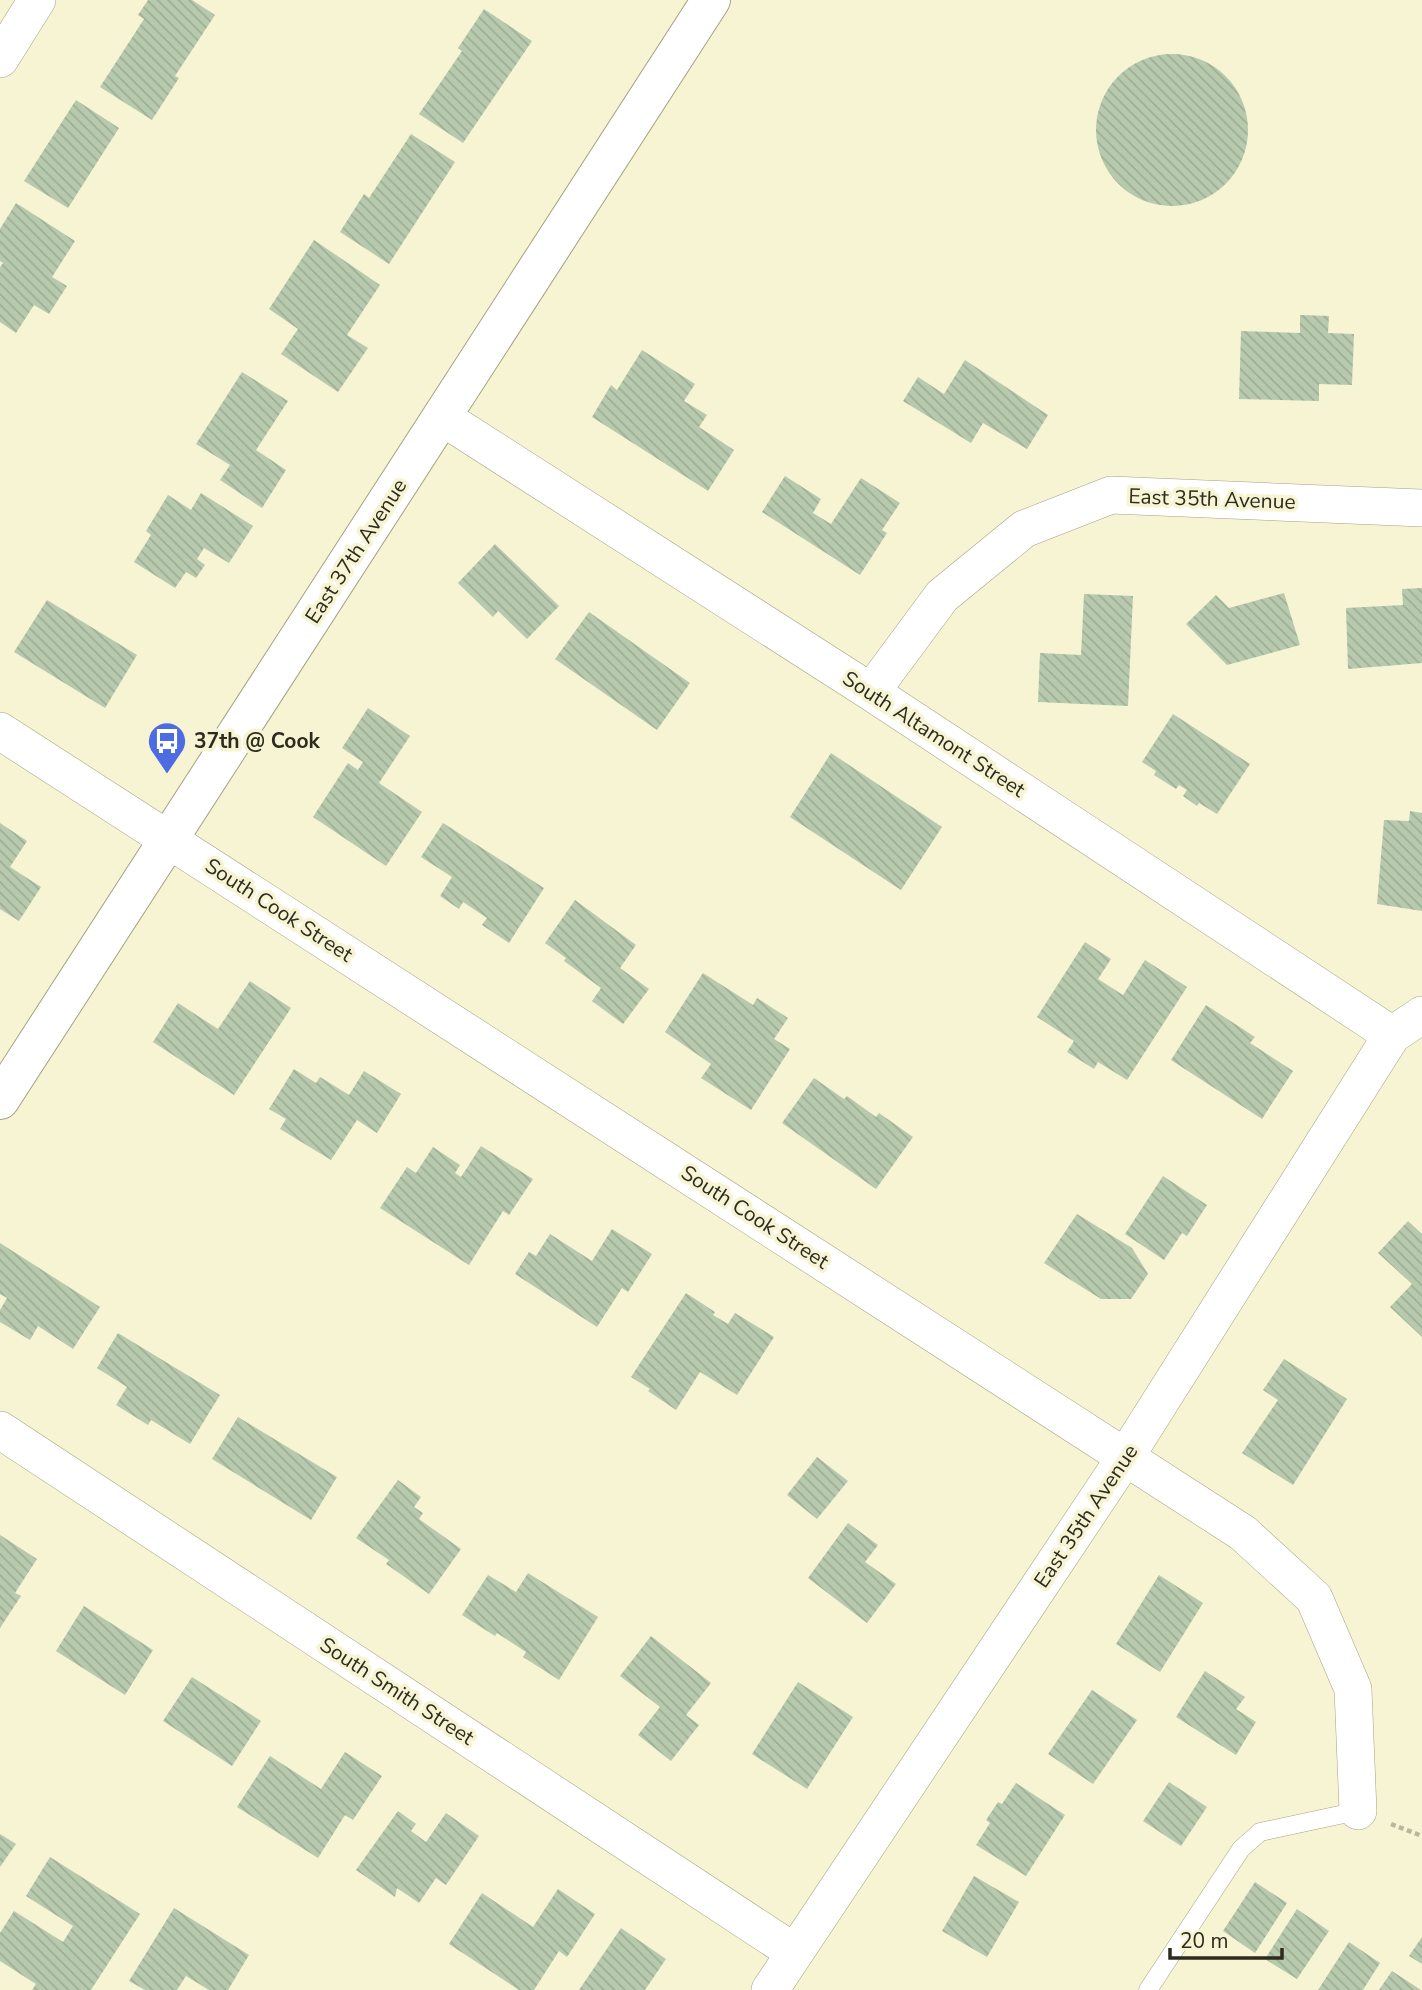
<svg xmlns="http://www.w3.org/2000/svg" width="1422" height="1990" viewBox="0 0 1422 1990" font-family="'Nunito Sans',sans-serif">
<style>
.building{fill:url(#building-back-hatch)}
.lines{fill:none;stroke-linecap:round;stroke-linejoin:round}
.service-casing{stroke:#a5a183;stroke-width:19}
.minor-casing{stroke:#a5a183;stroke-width:38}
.tertiary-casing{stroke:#a5a183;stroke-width:40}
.path{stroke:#bab79d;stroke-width:4.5;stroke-dasharray:5 3.5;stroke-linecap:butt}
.service{stroke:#fff;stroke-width:18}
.minor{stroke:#fff;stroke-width:37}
.tertiary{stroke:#fff;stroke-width:38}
.labels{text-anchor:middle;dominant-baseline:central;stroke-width:7;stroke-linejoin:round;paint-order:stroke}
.street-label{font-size:21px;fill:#2c2b1e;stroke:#f7f4d4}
.poi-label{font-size:21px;font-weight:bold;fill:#2c2b1e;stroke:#f7f4d4;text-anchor:start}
</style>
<defs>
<pattern id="building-back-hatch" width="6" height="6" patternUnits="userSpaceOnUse" patternTransform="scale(1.75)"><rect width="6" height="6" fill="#b7caae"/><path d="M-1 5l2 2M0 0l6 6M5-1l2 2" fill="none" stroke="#9eae95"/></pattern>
</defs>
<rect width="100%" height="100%" fill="#f7f4d4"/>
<path class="building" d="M148,0H192L215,15L175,76L179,78L152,120L100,87L144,19L138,15Z
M484,9L532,41L463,143L419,114L462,51L458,48Z
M1096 130a76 76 0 1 1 152 0a76 76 0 1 1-152 0Z
M76,100L119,128L68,208L24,181Z
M411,134L455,162L389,264L340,232L364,194L369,198Z
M16,203L75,241L52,277L67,286L49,314L34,305L16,333L0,322V267L3,263L0,261V229Z
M314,240L380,285L347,335L368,348L338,392L281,354L298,329L269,309Z
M1300,315L1329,316L1328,333L1354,334L1352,385L1319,384V401L1239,399L1241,331L1300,333Z
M642,350L695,384L684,401L707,415L699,427L734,450L708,491L592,417L611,385L617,390Z
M965,360L1048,415L1027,449L983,423L971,443L903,401L918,377L944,394Z
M242,372L288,401L256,450L286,470L262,508L220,480L230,465L196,444Z
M785,476L821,499L813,513L831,524L861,478L900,503L882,530L887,533L860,575L762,512Z
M201,493L253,526L229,563L204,548L197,559L205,565L196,578L186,572L175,588L134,562L151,535L146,531L168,495L191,510Z
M495,544L559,606L527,639L498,611L493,617L458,583Z
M1422,588V663L1348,669L1346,608L1403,605L1402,589Z
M1284,593L1300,645L1227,665L1186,624L1216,595L1229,608Z
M1084,594L1133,596L1128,706L1038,702L1040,653L1081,655Z
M47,600L137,655L105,708L14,652Z
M589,612L690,683L657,730L555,659Z
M368,708L410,736L379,783L422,812L386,866L313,817L348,763L358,770L363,762L342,748Z
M1173,714L1250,764L1217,814L1199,803L1197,806L1183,796L1187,790L1179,785L1176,789L1154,775L1156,771L1142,762Z
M831,753L942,827L901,890L790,817Z
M1410,811L1422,813V911L1377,904L1384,820L1409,821Z
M0,823L27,841L10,867L41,887L19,921L0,909Z
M443,823L544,888L509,943L482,925L487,918L463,902L459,909L440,896L452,877L421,857Z
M575,900L636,945L620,968L649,989L623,1024L592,1001L601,988L564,961L566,958L545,943Z
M1085,942L1111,959L1098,979L1123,995L1145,960L1187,987L1127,1080L1098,1062L1094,1069L1067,1052L1074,1041L1037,1017Z
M703,973L753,1005L757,998L788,1018L774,1039L790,1049L751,1110L701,1078L711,1064L665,1032Z
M250,981L291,1008L234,1095L153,1042L178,1003L218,1029Z
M1206,1005L1255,1037L1250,1043L1293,1071L1262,1119L1171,1060Z
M294,1069L316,1083L320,1077L349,1095L364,1071L401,1094L377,1133L357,1120L331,1160L280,1129L286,1119L269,1109Z
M814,1078L844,1099L847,1096L876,1117L879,1113L913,1137L876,1189L782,1123Z
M481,1146L533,1179L509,1215L503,1211L469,1265L380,1208L407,1167L416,1173L433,1147L460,1165L455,1173L461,1177Z
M1163,1176L1207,1205L1187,1236L1182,1233L1164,1260L1125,1234Z
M1077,1214L1132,1248L1148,1274L1131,1299H1101L1044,1263Z
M1408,1221L1422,1234V1337L1390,1307L1412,1284L1378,1253Z
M612,1229L652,1254L628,1292L622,1288L597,1327L515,1274L529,1252L536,1256L550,1234L592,1261Z
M0,1243L100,1307L73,1349L38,1326L30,1340L0,1322V1310L7,1298L0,1294Z
M686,1293L715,1312L713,1315L728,1324L735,1313L774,1337L737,1395L700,1372L676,1410L648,1391L650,1389L631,1377Z
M118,1333L220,1395L190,1444L151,1420L148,1425L116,1405L127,1387L97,1368Z
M1284,1359L1347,1399L1293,1485L1242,1453L1278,1400L1263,1390Z
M238,1417L337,1477L311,1520L212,1459Z
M817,1457L848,1481L817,1519L787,1495Z
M398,1480L421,1497L414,1507L423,1513L419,1519L461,1549L429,1594L386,1564L389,1560L356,1538Z
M848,1523L878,1545L865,1562L896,1584L867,1623L808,1578Z
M0,1535L37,1559L15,1593L21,1596L0,1628Z
M528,1573L598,1617L559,1680L523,1657L526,1652L497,1633L495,1636L462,1615L488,1575L516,1592Z
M1159,1575L1203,1603L1160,1672L1116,1644Z
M84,1606L153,1650L125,1695L56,1651Z
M651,1636L711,1683L686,1715L699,1725L671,1761L638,1735L660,1707L620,1676Z
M1205,1671L1245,1697L1236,1709L1256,1722L1236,1755L1176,1717Z
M192,1677L261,1721L232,1766L163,1721Z
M798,1682L853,1717L807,1789L752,1754Z
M1092,1690L1137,1720L1093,1784L1048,1754Z
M345,1752L382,1776L353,1820L345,1815L318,1858L237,1807L270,1756L321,1789Z
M1169,1782L1207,1807L1181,1846L1143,1821Z
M1016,1783L1065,1815L1026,1876L976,1845L990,1823L986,1820L998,1802L1002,1804Z
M398,1811L416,1824L411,1831L426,1842L446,1813L479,1836L446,1885L436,1878L419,1903L397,1888L395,1897L356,1870Z
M0,1834L16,1844L0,1867Z
M50,1857L140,1914L91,1990H32L36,1984L0,1961V1933L14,1911L63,1942L73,1926L26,1896Z
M974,1876L1019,1902L987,1957L942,1931Z
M1255,1882L1287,1903L1255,1953L1223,1931Z
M558,1889L595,1914L567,1957L559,1951L534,1990H519L449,1944L482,1893L533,1927Z
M174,1908L249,1955L228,1990H209L186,1976L177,1990H145L129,1981Z
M1297,1909L1329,1931L1297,1979L1265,1959Z
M621,1928L666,1959L645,1990H579Z
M1422,1937V1964L1409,1956Z
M1349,1942L1380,1963L1363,1990H1318Z
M1392,1971L1421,1990H1379Z"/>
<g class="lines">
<g class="service-casing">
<path id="service" d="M1148,1990L1241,1849L1260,1832L1358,1811"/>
</g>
<g class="minor-casing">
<path id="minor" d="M0,59L37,0
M442,417L871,692L1392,1035L1422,1015
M871,692L942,596L1024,529L1111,495L1422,508
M0,731L1243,1533L1314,1598L1353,1689L1358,1811
M0,1430L794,1952
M770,1990L1126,1456L1392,1035"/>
</g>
<g class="tertiary-casing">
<path id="tertiary" d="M0,1100L711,0"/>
</g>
<path class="path" d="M1391,1824L1422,1836"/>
<use href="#service" class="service"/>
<use href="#minor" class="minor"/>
<use href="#tertiary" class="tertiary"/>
</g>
<defs>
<g id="bus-pin" transform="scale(2.0125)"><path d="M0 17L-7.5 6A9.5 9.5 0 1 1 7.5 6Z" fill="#4e6ce1" stroke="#f7f4d4"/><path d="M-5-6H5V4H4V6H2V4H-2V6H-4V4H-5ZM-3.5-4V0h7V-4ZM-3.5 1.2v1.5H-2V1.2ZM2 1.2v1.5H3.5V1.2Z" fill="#fff"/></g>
</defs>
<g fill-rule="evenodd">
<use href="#bus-pin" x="167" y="741"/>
</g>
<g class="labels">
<g class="street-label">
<text transform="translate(1212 499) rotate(2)">East 35th Avenue</text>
<text transform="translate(356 551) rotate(-57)">East 37th Avenue</text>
<text transform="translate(934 734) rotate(33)">South Altamont Street</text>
<text transform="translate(279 910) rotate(33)">South Cook Street</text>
<text transform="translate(755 1217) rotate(33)">South Cook Street</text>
<text transform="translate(1086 1516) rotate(-56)">East 35th Avenue</text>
<text transform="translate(397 1691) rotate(33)">South Smith Street</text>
</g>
<g class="poi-label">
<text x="194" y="741">37th @ Cook</text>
</g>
</g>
<path d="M1170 1948v10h112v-10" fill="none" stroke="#2c2b1e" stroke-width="3.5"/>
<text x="1180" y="1948" font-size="21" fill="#2c2b1e" stroke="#f7f4d4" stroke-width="5" paint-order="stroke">20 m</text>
</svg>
